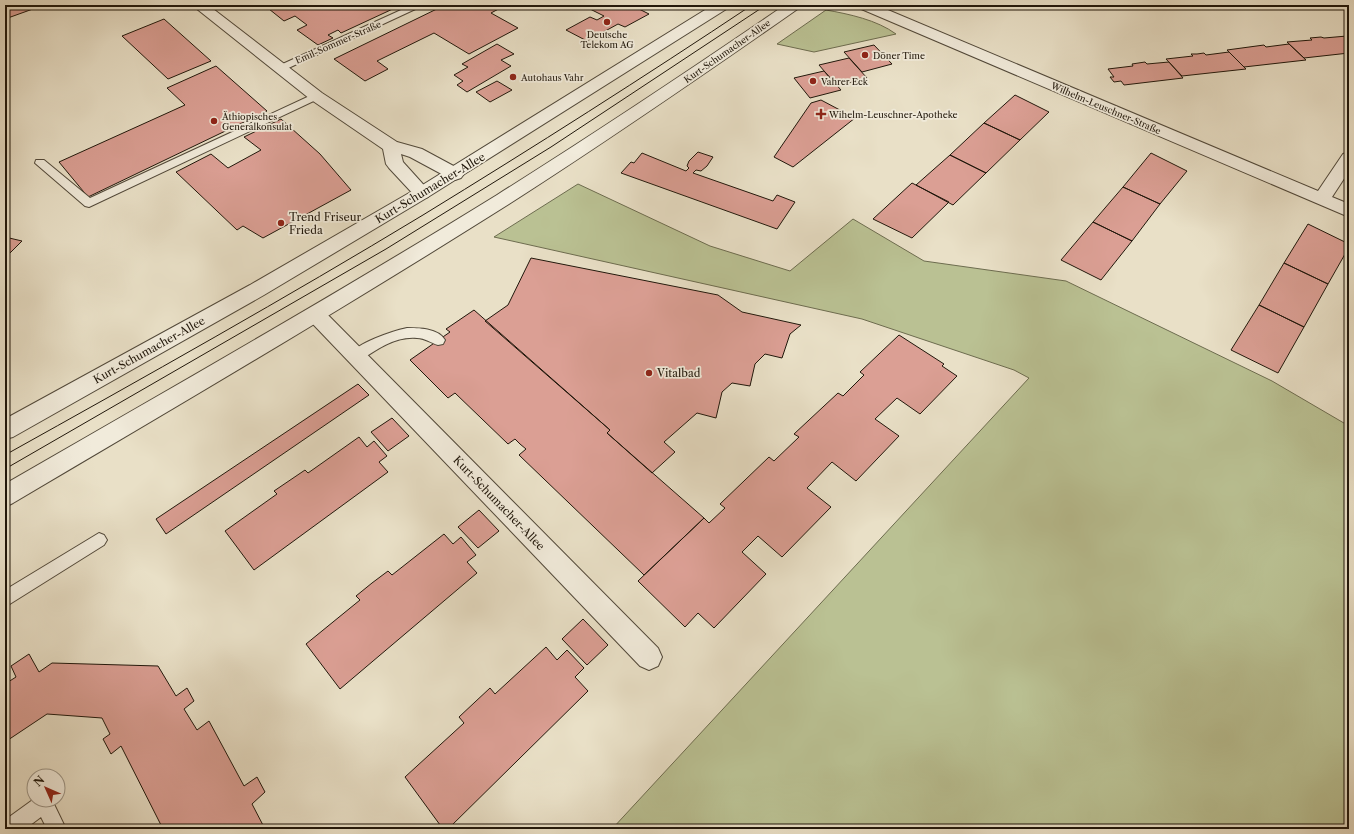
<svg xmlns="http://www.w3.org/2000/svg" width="1354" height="834" viewBox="0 0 1354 834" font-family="'Libre Caslon Text',serif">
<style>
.green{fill:#bac193;stroke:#6d6c4f}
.building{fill:#db9f94;stroke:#20170b}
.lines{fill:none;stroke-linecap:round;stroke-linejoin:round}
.service-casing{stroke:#52493a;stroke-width:2}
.minor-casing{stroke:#52493a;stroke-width:2}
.tertiary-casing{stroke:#52493a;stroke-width:2}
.service{fill:#f1ebdb;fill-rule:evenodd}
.minor{fill:#f1ebdb;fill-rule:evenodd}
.tertiary{fill:#f1ebdb;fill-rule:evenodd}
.tram{stroke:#20170b;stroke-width:1}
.poi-dot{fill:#8f2418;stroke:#f1ebdb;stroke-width:1.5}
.labels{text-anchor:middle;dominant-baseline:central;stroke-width:3.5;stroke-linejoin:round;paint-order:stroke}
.far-poi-label{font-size:9px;fill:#20170b;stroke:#f1ebdb;text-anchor:start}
.far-street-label{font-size:9px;fill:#20170b;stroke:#f1ebdb}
.street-label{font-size:11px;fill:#20170b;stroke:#f1ebdb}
.poi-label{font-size:11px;fill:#20170b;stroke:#f1ebdb;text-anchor:start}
</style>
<rect width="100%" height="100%" fill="#e9e0c7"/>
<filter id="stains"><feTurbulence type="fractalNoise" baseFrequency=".005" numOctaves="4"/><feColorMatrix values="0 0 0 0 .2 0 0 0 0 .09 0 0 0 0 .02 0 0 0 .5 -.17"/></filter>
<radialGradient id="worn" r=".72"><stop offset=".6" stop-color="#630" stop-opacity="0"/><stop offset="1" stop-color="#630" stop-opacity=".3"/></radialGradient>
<path class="green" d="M826,10C849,14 877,20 896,34L814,52L777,44Z
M578,184L710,246L790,271L853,219L924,261L1066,281L1272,381L1349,426V829H612L1029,378L1014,370L862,319L494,237Z"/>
<path class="building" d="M5,5H44L5,19Z
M264,5H307L312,9L321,5H394L397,7L341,33L338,30L328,35L333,38L318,45L297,30L307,25L295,16L284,21Z
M445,5H506L491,13L518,28L469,54L434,33L377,61L388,69L365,81L334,59Z
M582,5H631L649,14L625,27L618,24L587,41L566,30L590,17L597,20L604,16Z
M933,5H967L935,8Z
M164,19L211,61L168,79L122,36Z
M1347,36L1349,38V53L1304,58L1287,42L1312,40L1310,38L1321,37L1324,38Z
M497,44L514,54L501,60L511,66L467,92L457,85L463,81L454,75L468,67L462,64Z
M1289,44L1306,60L1244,67L1227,50L1264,45L1266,47Z
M874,45L892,64L862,72L844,52Z
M1229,52L1246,69L1182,76L1166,59L1193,56L1191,54H1197L1204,53L1206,55Z
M849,58L867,78L837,86L819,65Z
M1145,62L1147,64L1169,62L1183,78L1124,85L1121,81L1114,82L1110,77H1114L1108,69L1133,66L1132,64Z
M216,66L267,111L88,197L59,162L185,105L167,88Z
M824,71L841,90L810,98L794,78Z
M497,81L512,90L490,102L476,92Z
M1015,95L1049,112L1020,140L984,123Z
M821,100L855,118L793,167L774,157L811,103Z
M281,119L320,154L351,190L263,238L243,226L237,230L176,172L211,154L228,168L261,150L244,137Z
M984,123L1020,140L986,173L950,155Z
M698,152L713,157L707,166L701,171L696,170L693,173L773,201L777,195L795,202L777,229L621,173L631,162L634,163L642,153L686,171L689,168L687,166L689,161Z
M1151,153L1187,171L1160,204L1123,187Z
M950,155L986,173L953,205L916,185Z
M912,183L949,202L912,238L873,219Z
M1123,187L1160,204L1132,241L1093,222Z
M1093,222L1132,241L1101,280L1061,260Z
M1308,224L1349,244V247L1328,284L1284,263Z
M5,237L22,241L5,258Z
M531,258L718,295L742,312L801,325L790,334L782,358L765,354L755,364L750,386L732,383L722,392L716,418L697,413L664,442L675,452L652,473L607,433L610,430L485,321L508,305Z
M1284,263L1328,284L1304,327L1259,305Z
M1259,305L1304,327L1278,373L1231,350Z
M474,310L610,430L607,433L704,518L644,575L519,455L526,449L520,444L515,439L508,444L455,393L448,398L410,360L450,332L446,329Z
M899,335L944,364L942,366L957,376L920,414L897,398L875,419L899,436L856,481L832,462L807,488L831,507L782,557L758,536L742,552L766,574L714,628L698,613L685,627L638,581L704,518L709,523L725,508L720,504L769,457L774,461L799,437L794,434L838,393L843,396L864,375L860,372Z
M358,384L369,395L166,534L156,519Z
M392,418L409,436L388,451L371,432Z
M359,437L367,447L374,441L387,456L379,462L388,472L254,570L225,531L277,494L274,491L305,470L308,473Z
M479,510L499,531L478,548L458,527Z
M444,534L453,544L461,537L476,555L467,562L477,573L340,689L306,644L360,600L356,596L372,583L388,571L392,575Z
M583,619L608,645L587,665L562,639Z
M546,647L557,660L567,650L584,668L575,677L588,691L448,829H443L405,777L464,723L459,717L475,702L490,688L495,694Z
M29,654L39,672L52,663L158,666L176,696L187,688L194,701L184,709L197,730L209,721L244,786L257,777L265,792L252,804L265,829H163L121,746L111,754L103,739L110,734L102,718L47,714L5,742V684L16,677L11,666Z"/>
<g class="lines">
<g class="service-casing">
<path id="service" d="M412,5H424L282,71L279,72L274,69L276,67Z
M316,93L320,94L321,96L320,98L89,207L85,206L35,163L36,160H44L90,198Z
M407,328C418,328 438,328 445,340L443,344L438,345C431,343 425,338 417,338C396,336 377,349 361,360L356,361L351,360L349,356C356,343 393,331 407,328Z
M99,533L104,535L107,540L104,545L5,607V590Z
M34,799L52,800L66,829H47L41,817L25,829H5V820Z"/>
</g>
<g class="minor-casing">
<path id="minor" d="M192,5H208L322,93L397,142L422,149L461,170L464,174L461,178L455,180L449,178L410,157L401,154L403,162L431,193L428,197L422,199L416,197L389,168L386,164L383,149L310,99Z
M857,5H876L1318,191L1343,154L1349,152V171L1332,197L1349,204V217L859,8Z
M316,307L323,310L658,648L662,657L658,666L649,670L640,666L309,320L306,315L309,310Z"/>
</g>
<g class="tertiary-casing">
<path id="tertiary" d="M713,5H730L728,8L428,197L264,295L13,437L5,439V419L250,285L416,189Z
M785,5H801L799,8C703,75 607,141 509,204C346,307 179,405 13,503L5,507V484C170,389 335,295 497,195C594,134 690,70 785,5Z"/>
</g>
<use href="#service" class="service"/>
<use href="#minor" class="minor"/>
<use href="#tertiary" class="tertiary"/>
<path class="tram" d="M5,455C145,377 286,298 423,215C534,147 644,77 752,5
M5,469L386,249L551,147L766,5"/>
</g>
<g class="poi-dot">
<circle cx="607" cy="22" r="4"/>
<circle cx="865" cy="55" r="4"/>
<circle cx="513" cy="77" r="4"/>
<circle cx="813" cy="81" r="4"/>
<path d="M819 108h4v4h4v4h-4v4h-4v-4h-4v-4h4z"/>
<circle cx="214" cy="121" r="4"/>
<circle cx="281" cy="223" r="4"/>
<circle cx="649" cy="373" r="4"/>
</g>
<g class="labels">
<g class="far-poi-label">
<text x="607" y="34" text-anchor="middle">Deutsche<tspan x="607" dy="10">Telekom AG</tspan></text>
<text x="873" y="55">Döner Time</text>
<text x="521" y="77">Autohaus Vahr</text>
<text x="821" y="81">Vahrer Eck</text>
<text x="829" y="114">Wihelm-Leuschner-Apotheke</text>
<text x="222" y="116">Äthiopisches<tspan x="222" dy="10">Generalkonsulat</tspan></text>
</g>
<g class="far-street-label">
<text transform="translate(338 42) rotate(-24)">Emil-Sommer-Straße</text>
<text transform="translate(727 51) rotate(-35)">Kurt-Schumacher-Allee</text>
<text transform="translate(1106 108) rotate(23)">Wilhelm-Leuschner-Straße</text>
</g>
<g class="street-label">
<text transform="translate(430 188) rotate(-31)">Kurt-Schumacher-Allee</text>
<text transform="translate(149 350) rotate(-29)">Kurt-Schumacher-Allee</text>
<text transform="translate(499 503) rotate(46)">Kurt-Schumacher-Allee</text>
</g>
<g class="poi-label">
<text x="289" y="217">Trend Friseur<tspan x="289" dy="13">Frieda</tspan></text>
<text x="657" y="373">Vitalbad</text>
</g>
</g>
<rect width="1354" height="834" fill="none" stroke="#e9e0c7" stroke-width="20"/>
<rect x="6" y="6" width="1342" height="822" fill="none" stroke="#20170b" stroke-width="2"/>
<rect x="10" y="10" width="1334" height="814" fill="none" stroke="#20170b"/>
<g transform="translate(46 788) rotate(315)"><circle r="19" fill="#f1ebdb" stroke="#9d9688"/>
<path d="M0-3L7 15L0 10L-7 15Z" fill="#8f2418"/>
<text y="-6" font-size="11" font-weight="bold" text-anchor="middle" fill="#20170b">N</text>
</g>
<rect width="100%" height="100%" filter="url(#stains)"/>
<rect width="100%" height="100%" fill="url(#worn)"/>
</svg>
